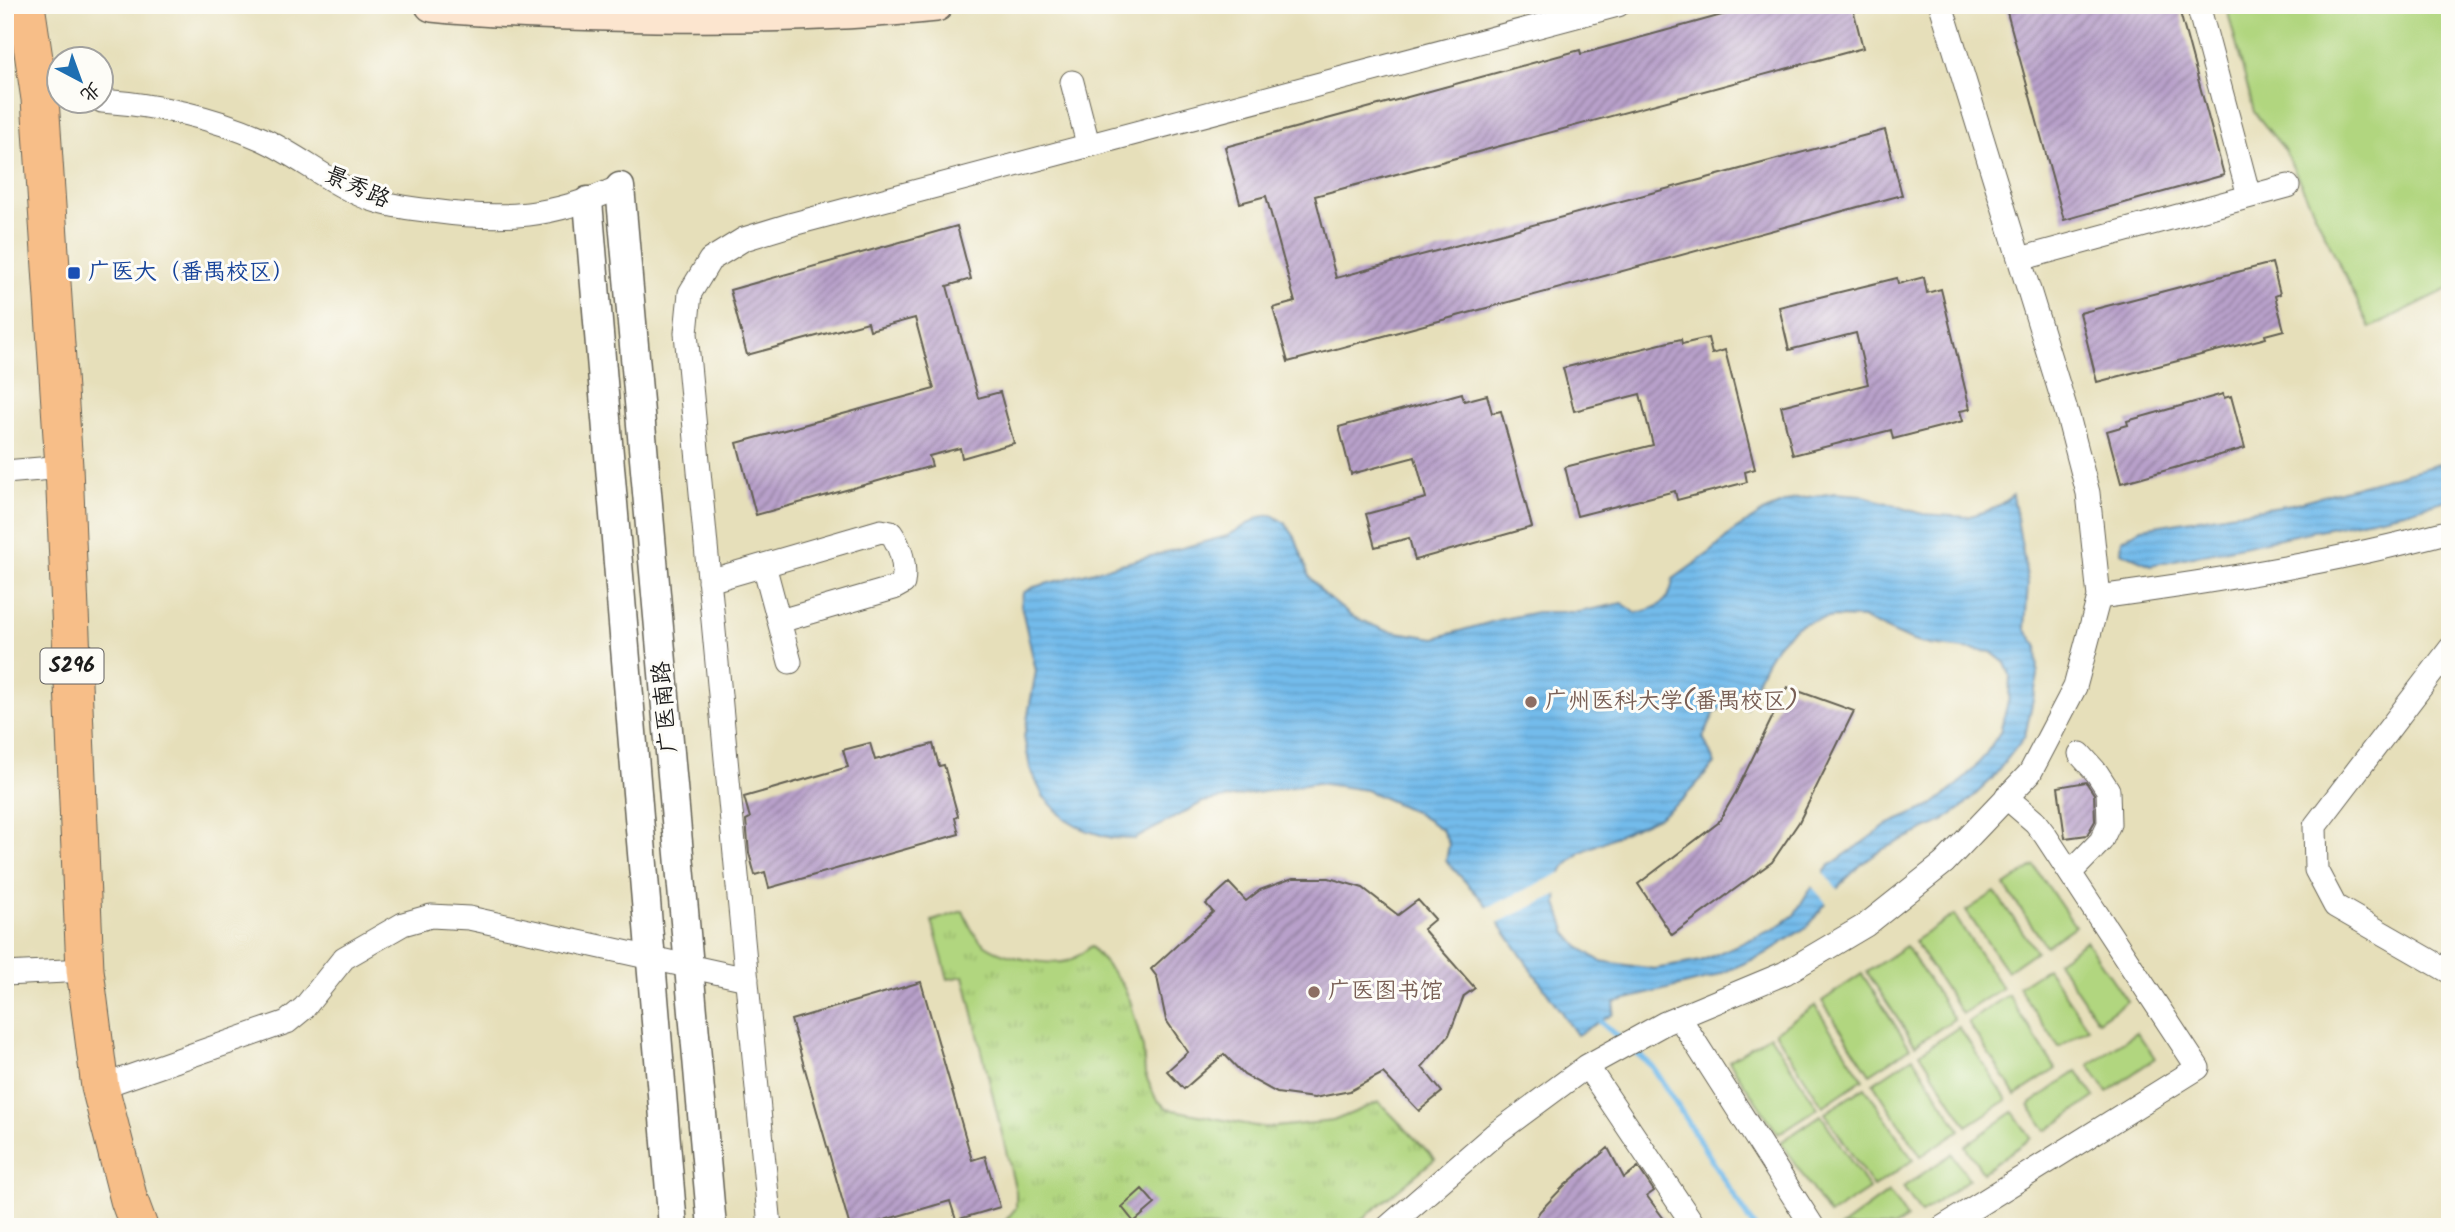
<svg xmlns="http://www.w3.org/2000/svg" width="2455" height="1232" viewBox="0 0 2455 1232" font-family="Kalam,'LXGW WenKai TC',sans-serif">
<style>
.grass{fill:url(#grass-tufts);stroke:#66794e;stroke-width:2}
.park{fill:#b1d67f;stroke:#66794e;stroke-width:2}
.water{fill:url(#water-rules);stroke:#486c84;stroke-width:2;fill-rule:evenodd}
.pier{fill:#e6dfba}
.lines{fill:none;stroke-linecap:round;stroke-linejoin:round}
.stream{stroke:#73bbeb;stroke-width:6}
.building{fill:url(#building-hatch)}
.minor-casing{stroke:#636053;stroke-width:25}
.tertiary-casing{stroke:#636053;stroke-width:31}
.secondary-casing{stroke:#636053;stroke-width:36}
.primary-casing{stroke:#636053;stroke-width:39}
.minor{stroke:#fff;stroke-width:23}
.tertiary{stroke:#fff;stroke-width:28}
.secondary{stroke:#fce5cf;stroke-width:33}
.primary{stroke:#f7be88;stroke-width:37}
.transit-dot{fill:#1a4fb4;stroke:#fdfcf7;stroke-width:2.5}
.education-dot{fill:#8d6e63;stroke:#fdfcf7;stroke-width:2.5}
.labels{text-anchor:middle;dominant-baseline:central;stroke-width:6;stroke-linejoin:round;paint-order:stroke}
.shield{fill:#fdfcf7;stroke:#605f5e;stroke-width:2}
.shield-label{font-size:21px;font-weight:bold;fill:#1c1c1c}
.street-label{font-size:23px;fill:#1c1c1c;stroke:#fdfcf7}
.transit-label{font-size:23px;fill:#164399;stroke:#fdfcf7;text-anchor:start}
.education-label{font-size:23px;fill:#785e54;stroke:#fdfcf7;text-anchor:start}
</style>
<defs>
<pattern id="grass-tufts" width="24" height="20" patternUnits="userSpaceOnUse" patternTransform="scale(1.75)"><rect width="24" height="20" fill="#b1d67f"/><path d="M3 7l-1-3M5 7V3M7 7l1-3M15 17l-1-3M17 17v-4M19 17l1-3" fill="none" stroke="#98b76d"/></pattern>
<pattern id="water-rules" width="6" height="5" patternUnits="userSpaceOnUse" patternTransform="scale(1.75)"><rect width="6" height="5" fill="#73bbeb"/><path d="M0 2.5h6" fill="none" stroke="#63a0c9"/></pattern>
<pattern id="building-hatch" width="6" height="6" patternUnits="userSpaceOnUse" patternTransform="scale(1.75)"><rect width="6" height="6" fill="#b8a0ca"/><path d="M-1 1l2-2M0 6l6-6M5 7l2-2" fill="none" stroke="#9582a3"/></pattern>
</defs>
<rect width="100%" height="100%" fill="#fdfcf7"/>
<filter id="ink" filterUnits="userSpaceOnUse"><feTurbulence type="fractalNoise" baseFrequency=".0143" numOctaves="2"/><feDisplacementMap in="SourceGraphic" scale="14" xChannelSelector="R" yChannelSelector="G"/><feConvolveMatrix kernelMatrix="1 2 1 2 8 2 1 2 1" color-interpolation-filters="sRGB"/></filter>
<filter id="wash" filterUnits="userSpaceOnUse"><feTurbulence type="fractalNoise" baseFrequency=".00686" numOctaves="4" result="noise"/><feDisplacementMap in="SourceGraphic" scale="28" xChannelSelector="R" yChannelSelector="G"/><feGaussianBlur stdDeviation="1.57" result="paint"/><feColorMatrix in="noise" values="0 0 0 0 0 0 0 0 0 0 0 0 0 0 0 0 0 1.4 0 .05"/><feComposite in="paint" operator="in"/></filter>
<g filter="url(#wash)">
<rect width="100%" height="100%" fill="#e6dfba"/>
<path class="grass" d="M963,911C968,922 973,935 983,943C1000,957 1047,966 1068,961C1076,959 1084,951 1091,946L1122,984L1130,1000L1143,1048L1145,1074L1156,1099L1168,1109L1265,1128L1333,1121L1379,1102L1435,1159L1360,1221L1347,1227H996L1006,1220L1016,1208V1192L964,976L948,979L932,921Z"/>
<path class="park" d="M2226,5H2450V288L2370,328L2284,149L2254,112Z
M2034,866L2075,926L2046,946L2005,886Z
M1995,892L2036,951L2007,971L1966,911Z
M1954,915L2002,988L1962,1014L1914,941Z
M2086,941L2127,1001L2098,1021L2057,961Z
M1906,946L1954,1019L1915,1045L1867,972Z
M2047,968L2088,1028L2059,1047L2018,987Z
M1862,974L1910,1048L1870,1074L1822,1001Z
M2008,995L2056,1069L2016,1095L1968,1022Z
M1815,1006L1863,1079L1823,1106L1775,1032Z
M1959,1027L2007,1100L1967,1126L1920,1053Z
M2137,1032L2155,1058L2107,1092L2089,1065Z
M1770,1035L1818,1108L1778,1134L1729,1061Z
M1913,1057L1960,1130L1921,1156L1873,1083Z
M2077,1071L2095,1097L2046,1131L2029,1105Z
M1865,1087L1913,1160L1873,1187L1825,1113Z
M2013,1112L2031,1138L1983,1172L1965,1146Z
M1821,1115L1869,1189L1829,1215L1781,1142Z
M1952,1154L1969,1179L1921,1213L1903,1187Z
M1889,1192L1907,1218L1894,1227H1841Z"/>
<path class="water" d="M2450,461V499L2405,512L2151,565L2121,552L2122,540L2142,528L2292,504Z
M1835,493L1861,495L1923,514L1968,517L1995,508L2013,495L2028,583L2025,629L2037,645L2038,676L2025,736L1991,780L1959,810L1943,821L1883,849L1862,864L1842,883L1808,926L1765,954L1711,978L1615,1002L1613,1014L1577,1035L1484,902L1446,861L1449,844L1442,830L1413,811L1366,790L1317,783L1203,802L1135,839L1111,838L1085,830L1064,818L1043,796L1030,768L1024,737L1036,671L1021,605L1023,593L1034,587L1227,536L1260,517L1272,515L1285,523L1295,537L1309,576L1324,594L1351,616L1384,630L1435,638L1498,620L1537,612H1579L1622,603L1636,613C1658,608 1670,604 1673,579L1712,551L1735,530L1765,511L1794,499ZM1835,617L1862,618L1913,641L1930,645L1991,652L2005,663L2010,675L2009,698L2000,732L1983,758L1959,784L1931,806L1889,824L1829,866L1808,892L1794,915L1776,928L1701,961L1654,969L1600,961L1578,946L1567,933L1557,904L1558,880L1563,868L1581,852L1659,817L1682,800L1715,764L1703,737L1715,712L1733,703L1746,708C1759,677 1770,640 1803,624C1812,620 1825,619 1835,617Z"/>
<path class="pier" d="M1821,870L1840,892L1829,906L1810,884Z
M1565,871L1561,893L1495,924L1484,909Z"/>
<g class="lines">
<path class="stream" d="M1601,1022L1623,1041
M1631,1048L1653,1067L1754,1227"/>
</g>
<g id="blocks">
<path class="building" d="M1758,5H1852L1863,48L1315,196L1336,278L1885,130L1902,195L1288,362L1273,308L1295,302L1266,196L1240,203L1225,147L1580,50L1581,54Z
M2005,5H2178L2224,175L2064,220Z
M957,226L971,279L947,286L978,398L1000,392L1014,443L962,458L960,448L929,456L932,466L756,515L737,443L934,389L915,318L870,330L868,322L747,355L730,290Z
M2272,263L2280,294L2275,296L2284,330L2265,335L2266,338L2097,382L2080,313Z
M1924,277L1927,293L1941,289L1970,409L1960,411L1963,421L1893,439L1891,430L1793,455L1781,406L1868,384L1856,333L1789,350L1779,307L1897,278L1898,284Z
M1708,338L1712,354L1725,350L1755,469L1745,472L1747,482L1677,500L1675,491L1577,516L1565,467L1653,445L1640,394L1574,411L1563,368L1681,339L1682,344Z
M1462,393L1464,401L1487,395L1492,413L1501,411L1532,527L1415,560L1409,538L1375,547L1366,514L1426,498L1415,457L1351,474L1339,427Z
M2223,394L2224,398L2231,396L2245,448L2121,483L2107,431L2128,425L2127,421Z
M1787,687L1854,711L1799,822L1772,862L1672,935L1638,884L1718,823L1736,792Z
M870,743L875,760L933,744L939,766L944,765L958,816L955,818L959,834L769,888L765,872L755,875L749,853L746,820L750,818L744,797L848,767L843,750Z
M2086,782L2094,794L2095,821L2087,835L2065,838L2058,787Z
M1293,878H1329L1363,888L1398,915L1418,900L1435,919L1423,929L1475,988L1464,996L1449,1035L1422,1067L1442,1092L1419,1111L1383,1073L1350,1091L1314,1098L1277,1093L1244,1075L1224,1054L1184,1089L1167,1071L1188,1052L1166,1020L1157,977L1151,969L1213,912L1206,904L1229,883L1246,901L1260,890Z
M921,982L972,1160L985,1156L1000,1207L956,1220L950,1201L860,1227H850L791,1020Z
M1608,1148L1624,1178L1638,1167L1654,1191L1647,1196L1670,1227H1530L1540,1211L1564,1186Z
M1142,1189L1155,1204L1134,1222L1122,1207Z"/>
</g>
</g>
<g filter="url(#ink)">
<use href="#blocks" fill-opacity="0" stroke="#636053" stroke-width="2"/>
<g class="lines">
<g class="minor-casing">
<path id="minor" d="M2198,5L2249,196
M1072,82L1088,144
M102,101C155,105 213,117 262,139C302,157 337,190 380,202C397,207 415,209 432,211C505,221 553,217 620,187
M2020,259L2288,186
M5,472L64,467
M764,565L790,662
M709,581L881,531L891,533C901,547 906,566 903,583L894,588L780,621
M2099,597C2217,581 2335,562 2450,531
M2450,649L2315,826L2316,870L2335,906L2450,972
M2070,873L2101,841L2109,824L2108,790L2097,773L2080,754
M5,974L85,970
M1679,1017L1813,1227
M1587,1066L1695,1227
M100,1087L287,1022L304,1008L344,958L403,924L431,916L469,918L747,979
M770,1227L686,333L690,293L710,260L744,239L793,224L1618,5
M1388,1227L1495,1134L1587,1066L1665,1023L1785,973L1866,925L1944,863L2030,773L2075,687L2099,597L2088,493L2069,420L1941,5
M1943,1227L2198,1068L2045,835L2035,822L2006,797"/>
</g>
<g class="tertiary-casing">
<path id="tertiary" d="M620,187L712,1227
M588,201L673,1227"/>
</g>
<g class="secondary-casing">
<path id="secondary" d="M432,5C490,11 549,13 607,14C717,17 826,16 936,5"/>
</g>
<g class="primary-casing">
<path id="primary" d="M26,5L40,99L64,467L85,970L100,1087L129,1200L139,1227"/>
</g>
<use href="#minor" class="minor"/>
<use href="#tertiary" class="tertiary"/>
<use href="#secondary" class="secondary"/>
<use href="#primary" class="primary"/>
</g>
</g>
<rect class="transit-dot" x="67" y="266" width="14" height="14" rx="3.5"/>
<g class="education-dot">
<circle cx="1531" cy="702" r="7"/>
<circle cx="1314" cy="992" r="7"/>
</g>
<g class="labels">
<rect class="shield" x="40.5" y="648.5" width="63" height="35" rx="5"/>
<g class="shield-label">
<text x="72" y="666">S296</text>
</g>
<g class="street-label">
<text transform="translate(357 188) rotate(24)">景秀路</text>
<text transform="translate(666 707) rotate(-95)">广医南路</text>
</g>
<g class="transit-label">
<text x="88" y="273">广医大（番禺校区）</text>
</g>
<g class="education-label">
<text x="1545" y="702">广州医科大学(番禺校区)</text>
<text x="1328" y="992">广医图书馆</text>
</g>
</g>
<rect width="2455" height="1232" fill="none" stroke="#fdfcf7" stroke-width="28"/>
<g transform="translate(80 80) rotate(139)"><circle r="33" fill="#fdfcf7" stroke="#a3a29f" stroke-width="2"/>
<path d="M0-5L12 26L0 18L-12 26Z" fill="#1f6fb2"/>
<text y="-10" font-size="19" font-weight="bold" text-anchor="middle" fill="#1c1c1c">北</text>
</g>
</svg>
